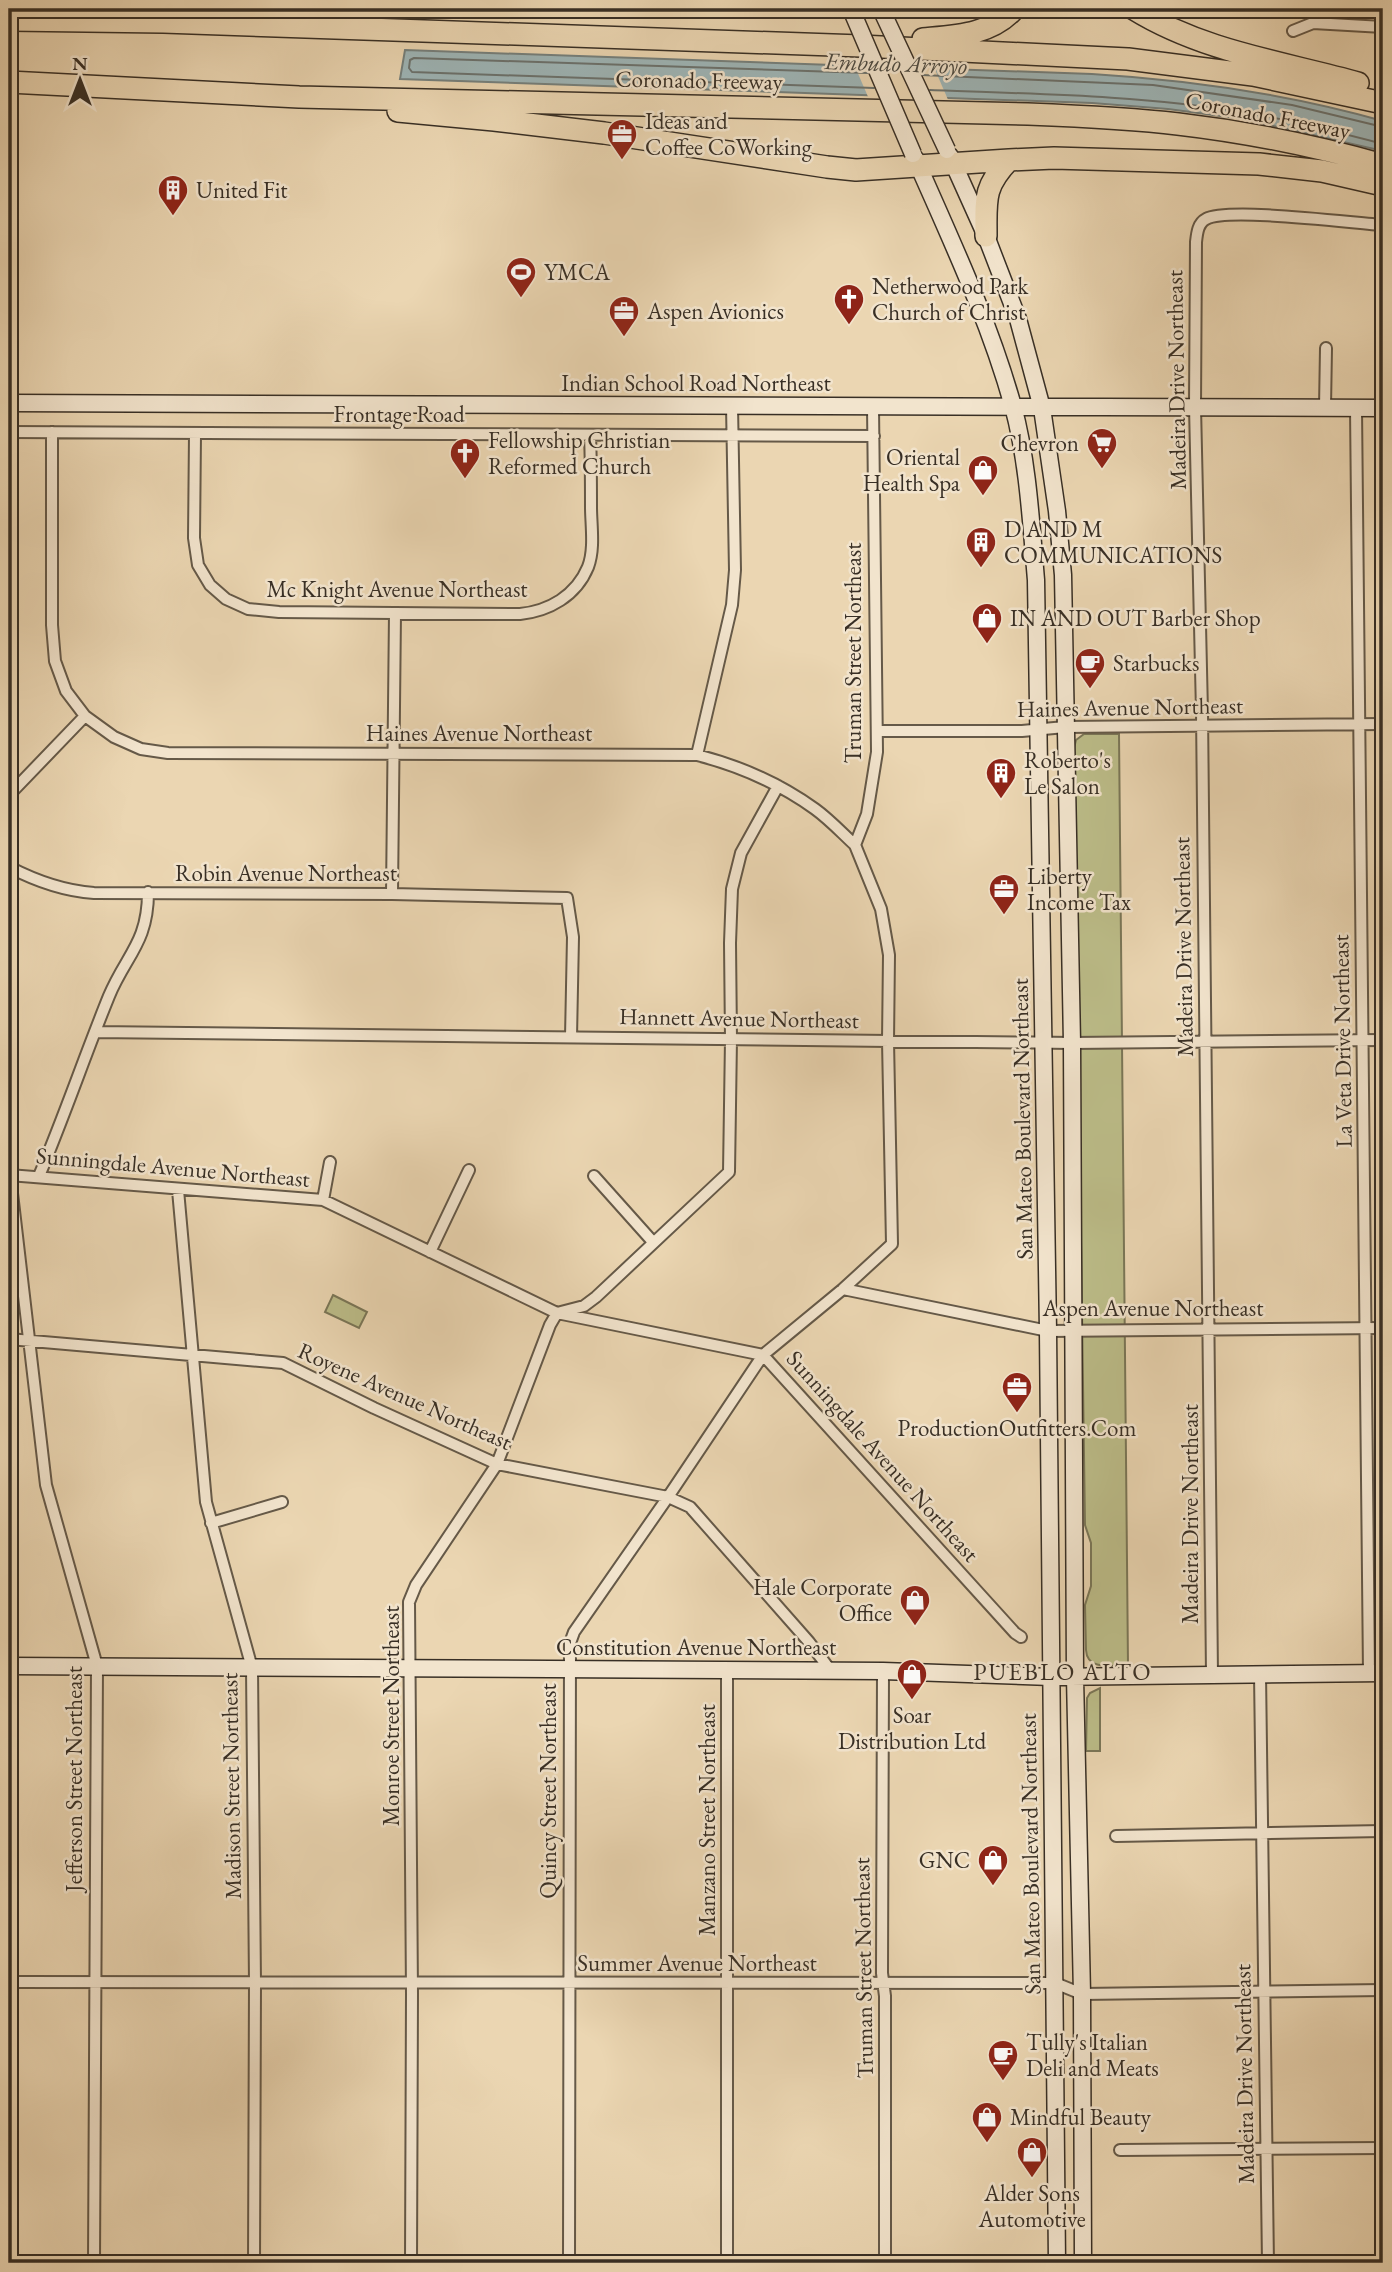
<svg xmlns="http://www.w3.org/2000/svg" width="1392" height="2272" viewBox="0 0 1392 2272" font-family="'EB Garamond',serif">
<style>
.green{fill:#bcbd89;stroke:#7a7657;stroke-width:2}
.water{fill:#9eb6b8;stroke:#75807d;stroke-width:2}
.pier{fill:#ebd6b2}
.lines{fill:none;stroke-linecap:round;stroke-linejoin:round}
.shore{stroke:#6b726e;stroke-width:2}
.street-casing{stroke:#655948;stroke-width:14}
.secondary-casing{stroke:#382f25;stroke-width:19}
.highway-casing{stroke:#382f25;stroke-width:24}
.street{stroke:#f2e4cd;stroke-width:10}
.secondary{stroke:#f2e4cd;stroke-width:16}
.highway{stroke:#ebd6b2;stroke-width:21}
.secondary-bridge-casing{stroke:#382f25;stroke-width:19;stroke-linecap:butt}
.secondary-bridge{stroke:#f2e4cd;stroke-width:16}
.labels{text-anchor:middle;dominant-baseline:central;stroke-width:5;stroke-linejoin:round;paint-order:stroke}
.street-label{font-size:23px;fill:#382f25;stroke:#f2e4cd}
.poi-label{font-size:23px;fill:#382f25;stroke:#f2e4cd;text-anchor:start}
.water-label{font-size:24px;font-style:italic;fill:#4c4a42;stroke:#f2e4cd}
.neighbourhood-label{font-size:24px;letter-spacing:2px;fill:#382f25;stroke:#f2e4cd}
</style>
<rect width="100%" height="100%" fill="#ebd6b2"/>
<filter id="stains"><feTurbulence type="fractalNoise" baseFrequency=".00286" numOctaves="4"/><feColorMatrix values="0 0 0 0 .2 0 0 0 0 .09 0 0 0 0 .02 0 0 0 .5 -.17"/></filter>
<radialGradient id="worn" r=".72"><stop offset=".6" stop-color="#630" stop-opacity="0"/><stop offset="1" stop-color="#630" stop-opacity=".3"/></radialGradient>
<path class="green" d="M1084,734H1119L1128,1665C1112,1665 1087,1671 1086,1650L1085,1605L1091,1586V1543L1085,1525L1074,748L1076,740Z
M333,1295L367,1312L359,1328L325,1312Z
M1100,1688V1751H1086L1087,1698L1090,1693Z"/>
<path class="water" d="M405,50L1092,74C1191,80 1288,94 1383,121V151L1243,119L1168,109L1092,103L400,79Z"/>
<path class="pier" d="M853,62L933,65L949,102L869,99Z"/>
<g class="lines">
<path class="shore" d="M868,73L414,58L410,60L409,68L412,72L874,88
M922,75L1153,85L1292,105L1383,127
M930,90C1034,94 1139,95 1243,112C1290,120 1337,132 1383,144"/>
<g class="street-casing">
<path id="street" d="M1293,31L1313,23L1383,27
M1325,407L1326,348
M1356,408L1369,1673
M9,432L874,436
M52,432V625L55,661L66,691L85,716L114,737L141,749L168,753L697,755C740,766 779,783 815,809C829,819 842,833 855,845
M195,434L194,538L198,565L210,585L226,599L248,609L279,612L520,614C549,611 576,596 588,567C595,549 591,525 591,507C591,483 591,459 590,435
M877,731H1022L1065,727L1383,724
M697,755L732,605L735,570L732,406
M9,795L85,716
M9,867C36,881 64,891 94,893L392,894L567,898L573,937L571,1037
M392,894L395,613
M95,1032L1072,1043L1383,1040
M9,1175L323,1200L557,1313L763,1355L1015,1633L1021,1637
M10,1176L46,1485L97,1666L94,2263
M39,1176C64,1117 85,1055 109,996C126,955 148,943 148,892
M594,1176L653,1242
M178,1190L206,1502L252,1668L255,1983L254,2263
M323,1200L330,1162
M430,1252L469,1170
M843,1289L1048,1331L1383,1328
M9,1339L283,1363L374,1408L497,1464L668,1497L690,1507L809,1642L831,1671
M211,1523L282,1502
M727,1670V2263
M883,1671L882,1973L885,1996V2263
M1260,1674L1268,2263
M1212,1675L1202,712L1195,407L1196,242C1197,233 1198,223 1206,219C1228,207 1352,223 1383,225
M1116,1836L1383,1831
M9,1982L1055,1983L1082,1994L1383,1990
M1120,2150L1383,2148
M411,2263L412,1993L409,1602L416,1585L497,1464L550,1325L557,1313L584,1306L596,1297L729,1172L731,1039L730,943L732,889L741,853L778,786
M569,2263L570,1643L574,1632L668,1497L763,1355L843,1289L892,1244L888,1041L889,955L881,909L855,845L867,814L877,752L873,407"/>
</g>
<g class="secondary-casing">
<path id="secondary" d="M950,156L986,236L1018,319L1042,408L1057,511L1063,575L1072,1043L1075,1677L1082,1994L1083,2263
M915,158C951,240 989,320 1013,406C1028,462 1031,522 1036,580L1048,1331L1057,2263
M9,403L1383,408
M9,1666L883,1671L1051,1677L1383,1673"/>
</g>
<g class="highway-casing">
<path id="highway" d="M1134,9C1202,51 1282,62 1358,83
M9,20L163,22L861,46L1128,59L1253,75L1383,103
M923,39C955,36 991,35 1014,9
M9,82L299,97L1028,114C1078,116 1128,118 1178,124C1247,132 1316,146 1383,165
M398,111L494,120L604,133L827,167L856,170L1009,160
M986,236C986,200 983,187 1009,160L1054,158L1259,164L1322,171L1383,185"/>
</g>
<use href="#street" class="street"/>
<use href="#secondary" class="secondary"/>
<use href="#highway" class="highway"/>
<g class="secondary-bridge-casing">
<path id="secondary-bridge" d="M851,9L913,154
M881,9L947,150"/>
</g>
<use href="#secondary-bridge" class="secondary-bridge"/>
</g>
<defs>
<g id="office-pin" transform="scale(1.575)"><path d="M0 17L-7.5 6A9.5 9.5 0 1 1 7.5 6Z" fill="#8f2418" stroke="#f2e4cd"/><path d="M-6-3h4V-5.5h4V-3h4V5H-6ZM-1-4.5V-3h2v-1.5ZM-6 0V1H6V0Z" fill="#fff"/></g>
<g id="building-pin" transform="scale(1.575)"><path d="M0 17L-7.5 6A9.5 9.5 0 1 1 7.5 6Z" fill="#8f2418" stroke="#f2e4cd"/><path d="M-4-6H4V6H1V3H-1V6H-4ZM-2.5-4.3h1.7v1.8h-1.7ZM.8-4.3h1.7v1.8H.8ZM-2.5-1h1.7V.8h-1.7ZM.8-1h1.7V.8H.8Z" fill="#fff"/></g>
<g id="stadium-pin" transform="scale(1.575)"><path d="M0 17L-7.5 6A9.5 9.5 0 1 1 7.5 6Z" fill="#8f2418" stroke="#f2e4cd"/><path d="M0-5a6.5 5 0 1 0 0 10a6.5 5 0 1 0 0-10ZM-3.5-1.8h7v3.6h-7Z" fill="#fff"/></g>
<g id="church-pin" transform="scale(1.575)"><path d="M0 17L-7.5 6A9.5 9.5 0 1 1 7.5 6Z" fill="#8f2418" stroke="#f2e4cd"/><path d="M-1.2-6h2.4v3.5h3.3v2.4h-3.3V6h-2.4V-.1h-3.3v-2.4h3.3Z" fill="#fff"/></g>
<g id="supermarket-pin" transform="scale(1.575)"><path d="M0 17L-7.5 6A9.5 9.5 0 1 1 7.5 6Z" fill="#8f2418" stroke="#f2e4cd"/><path d="M-6-5.5h2.5l.6 2H6L4.5 2H-2.5L-4.4-4H-6ZM-1.5 3.2a1.3 1.3 0 1 0 .1 0ZM3 3.2a1.3 1.3 0 1 0 .1 0Z" fill="#fff"/></g>
<g id="shop-pin" transform="scale(1.575)"><path d="M0 17L-7.5 6A9.5 9.5 0 1 1 7.5 6Z" fill="#8f2418" stroke="#f2e4cd"/><path d="M-5-2.5h2.3a2.7 3.5 0 0 1 5.4 0H5L5.5 6h-11ZM-1.5-2.5h3a1.5 2.3 0 0 0-3 0Z" fill="#fff"/></g>
<g id="cafe-pin" transform="scale(1.575)"><path d="M0 17L-7.5 6A9.5 9.5 0 1 1 7.5 6Z" fill="#8f2418" stroke="#f2e4cd"/><path d="M-5.5-4.5H6V0H3Q3 3.5 0 3.5H-2.5Q-5.5 3.5-5.5 0ZM3-3.2v2h1.7v-2ZM-6 4.5H4V6H-6Z" fill="#fff"/></g>
</defs>
<g fill-rule="evenodd">
<use href="#office-pin" x="622" y="134"/>
<use href="#building-pin" x="173" y="190"/>
<use href="#stadium-pin" x="521" y="272"/>
<use href="#church-pin" x="849" y="299"/>
<use href="#office-pin" x="624" y="311"/>
<use href="#supermarket-pin" x="1102" y="443"/>
<use href="#church-pin" x="465" y="453"/>
<use href="#shop-pin" x="983" y="470"/>
<use href="#building-pin" x="981" y="542"/>
<use href="#shop-pin" x="987" y="618"/>
<use href="#cafe-pin" x="1090" y="663"/>
<use href="#building-pin" x="1001" y="773"/>
<use href="#office-pin" x="1004" y="889"/>
<use href="#office-pin" x="1017" y="1387"/>
<use href="#shop-pin" x="915" y="1600"/>
<use href="#shop-pin" x="912" y="1674"/>
<use href="#shop-pin" x="993" y="1860"/>
<use href="#cafe-pin" x="1003" y="2055"/>
<use href="#shop-pin" x="987" y="2117"/>
<use href="#shop-pin" x="1032" y="2152"/>
</g>
<g class="labels">
<g class="street-label">
<text transform="translate(699 80) rotate(1)">Coronado Freeway</text>
<text transform="translate(1268 115) rotate(11)">Coronado Freeway</text>
<text transform="translate(1176 380) rotate(-91)">Madeira Drive Northeast</text>
<text x="696" y="383">Indian School Road Northeast</text>
<text x="399" y="414">Frontage Road</text>
<text x="397" y="589">Mc Knight Avenue Northeast</text>
<text transform="translate(853 653) rotate(-90)">Truman Street Northeast</text>
<text transform="translate(1130 707) rotate(-1)">Haines Avenue Northeast</text>
<text x="479" y="733">Haines Avenue Northeast</text>
<text x="286" y="873">Robin Avenue Northeast</text>
<text transform="translate(1183 947) rotate(-91)">Madeira Drive Northeast</text>
<text transform="translate(739 1018) rotate(1)">Hannett Avenue Northeast</text>
<text transform="translate(1342 1041) rotate(-91)">La Veta Drive Northeast</text>
<text transform="translate(1022 1119) rotate(-91)">San Mateo Boulevard Northeast</text>
<text transform="translate(173 1167) rotate(5)">Sunningdale Avenue Northeast</text>
<text x="1153" y="1308">Aspen Avenue Northeast</text>
<text transform="translate(405 1396) rotate(24)">Royene Avenue Northeast</text>
<text transform="translate(883 1456) rotate(48)">Sunningdale Avenue Northeast</text>
<text transform="translate(1190 1514) rotate(-90)">Madeira Drive Northeast</text>
<text x="696" y="1647">Constitution Avenue Northeast</text>
<text transform="translate(391 1716) rotate(-90)">Monroe Street Northeast</text>
<text transform="translate(74 1779) rotate(-90)">Jefferson Street Northeast</text>
<text transform="translate(231 1786) rotate(-91)">Madison Street Northeast</text>
<text transform="translate(548 1791) rotate(-90)">Quincy Street Northeast</text>
<text transform="translate(707 1820) rotate(-90)">Manzano Street Northeast</text>
<text transform="translate(1030 1854) rotate(-91)">San Mateo Boulevard Northeast</text>
<text x="697" y="1963">Summer Avenue Northeast</text>
<text transform="translate(863 1968) rotate(-91)">Truman Street Northeast</text>
<text transform="translate(1244 2074) rotate(-91)">Madeira Drive Northeast</text>
</g>
<g class="poi-label">
<text x="645" y="121">Ideas and<tspan x="645" dy="26">Coffee CoWorking</tspan></text>
<text x="196" y="190">United Fit</text>
<text x="544" y="272">YMCA</text>
<text x="872" y="286">Netherwood Park<tspan x="872" dy="26">Church of Christ</tspan></text>
<text x="647" y="311">Aspen Avionics</text>
<text x="488" y="440">Fellowship Christian<tspan x="488" dy="26">Reformed Church</tspan></text>
<text x="1079" y="443" text-anchor="end">Chevron</text>
<text x="960" y="457" text-anchor="end">Oriental<tspan x="960" dy="26">Health Spa</tspan></text>
<text x="1004" y="529">D AND M<tspan x="1004" dy="26">COMMUNICATIONS</tspan></text>
<text x="1010" y="618">IN AND OUT Barber Shop</text>
<text x="1113" y="663">Starbucks</text>
<text x="1024" y="760">Roberto's<tspan x="1024" dy="26">Le Salon</tspan></text>
<text x="1027" y="876">Liberty<tspan x="1027" dy="26">Income Tax</tspan></text>
<text x="1017" y="1428" text-anchor="middle">ProductionOutfitters.Com</text>
<text x="892" y="1587" text-anchor="end">Hale Corporate<tspan x="892" dy="26">Office</tspan></text>
<text x="912" y="1715" text-anchor="middle">Soar<tspan x="912" dy="26">Distribution Ltd</tspan></text>
<text x="970" y="1860" text-anchor="end">GNC</text>
<text x="1026" y="2042">Tully's Italian<tspan x="1026" dy="26">Deli and Meats</tspan></text>
<text x="1010" y="2117">Mindful Beauty</text>
<text x="1032" y="2193" text-anchor="middle">Alder Sons<tspan x="1032" dy="26">Automotive</tspan></text>
</g>
<g class="water-label">
<text transform="translate(896 63) rotate(2)">Embudo Arroyo</text>
</g>
<g class="neighbourhood-label">
<text x="1063" y="1671">PUEBLO ALTO</text>
</g>
</g>
<rect width="1392" height="2272" fill="none" stroke="#ebd6b2" stroke-width="35"/>
<rect x="10" y="10" width="1371" height="2251" fill="none" stroke="#382f25" stroke-width="3.5"/>
<rect x="18" y="18" width="1357" height="2237" fill="none" stroke="#382f25" stroke-width="2"/>
<g transform="translate(80 80)" stroke="#f2e4cd" stroke-width="5" paint-order="stroke">
<path d="M0-5L12 26L0 18L-12 26Z" fill="#382f25"/>
<text y="-10" font-size="19" font-weight="bold" text-anchor="middle" fill="#382f25">N</text>
</g>
<rect width="100%" height="100%" filter="url(#stains)"/>
<rect width="100%" height="100%" fill="url(#worn)"/>
</svg>
